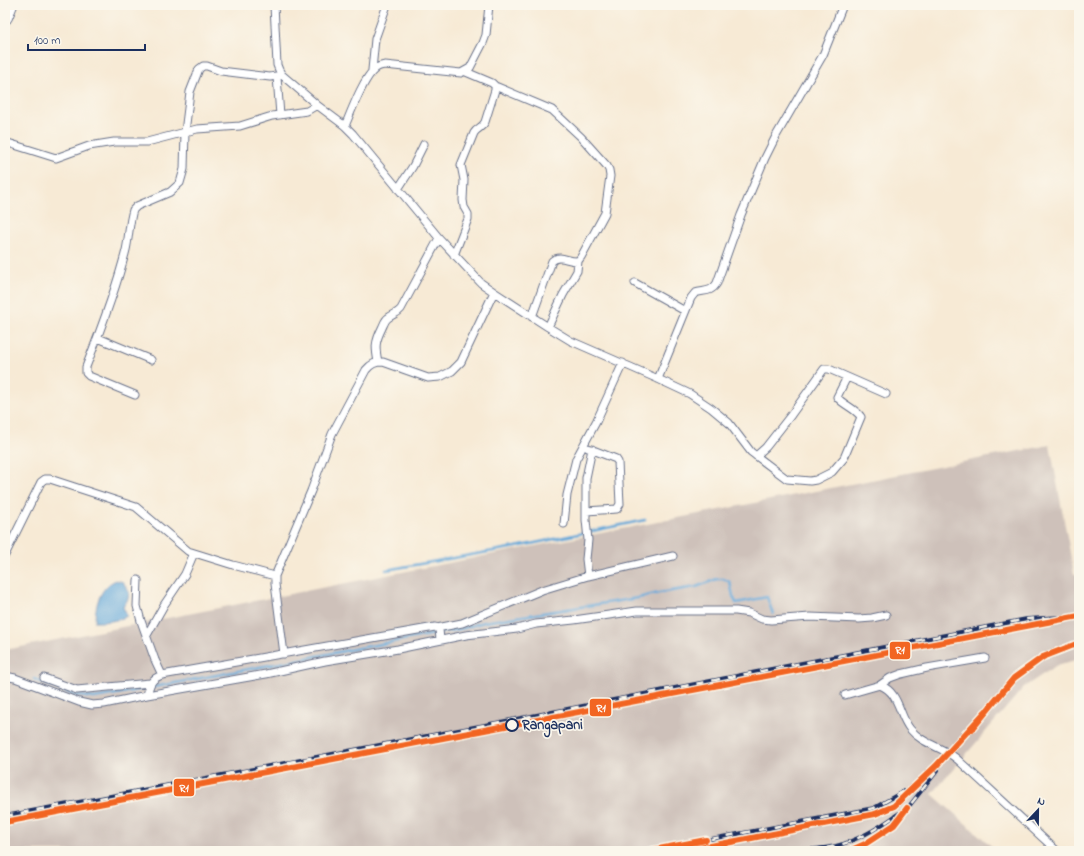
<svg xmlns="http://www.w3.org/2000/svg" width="1084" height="856" viewBox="0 0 1084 856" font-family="'Indie Flower',sans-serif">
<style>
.industrial{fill:#cec1ba}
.water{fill:#65a9da;stroke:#406c9c}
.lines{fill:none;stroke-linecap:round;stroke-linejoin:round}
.stream{stroke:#65a9da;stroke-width:2.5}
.street-casing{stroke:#687088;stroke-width:9}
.highway-casing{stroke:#687088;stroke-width:16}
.street{stroke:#fff;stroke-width:7}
.highway{stroke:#fff;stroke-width:14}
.rail-casing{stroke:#1b2f5e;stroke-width:4}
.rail{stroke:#fbf7ec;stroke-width:2.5;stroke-dasharray:8;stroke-linecap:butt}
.rail-1-casing{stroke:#fbf7ec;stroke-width:9}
.rail-1{stroke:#f26522;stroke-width:6}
.stop-dot{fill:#fbf7ec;stroke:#1b2f5e;stroke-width:2}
.labels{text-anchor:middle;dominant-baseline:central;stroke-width:3.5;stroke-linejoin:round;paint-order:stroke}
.stop-label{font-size:14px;font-weight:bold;fill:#1b2f5e;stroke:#fbf7ec;text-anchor:start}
.line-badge{stroke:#fbf7ec;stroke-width:1.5}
.badge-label{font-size:11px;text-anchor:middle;font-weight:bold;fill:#fff}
</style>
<rect width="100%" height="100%" fill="#fbf7ec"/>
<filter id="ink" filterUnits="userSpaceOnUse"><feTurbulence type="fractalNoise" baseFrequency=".025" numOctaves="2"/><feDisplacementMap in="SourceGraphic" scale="8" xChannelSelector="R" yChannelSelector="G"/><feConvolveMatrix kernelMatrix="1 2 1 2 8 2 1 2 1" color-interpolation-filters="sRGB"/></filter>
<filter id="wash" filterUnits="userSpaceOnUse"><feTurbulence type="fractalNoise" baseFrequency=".012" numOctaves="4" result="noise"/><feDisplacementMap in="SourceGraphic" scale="16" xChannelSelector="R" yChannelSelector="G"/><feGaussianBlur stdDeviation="0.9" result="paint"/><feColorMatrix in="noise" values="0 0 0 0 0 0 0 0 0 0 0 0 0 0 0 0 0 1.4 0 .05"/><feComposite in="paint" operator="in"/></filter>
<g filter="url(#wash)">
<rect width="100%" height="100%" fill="#f7ead5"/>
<path class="industrial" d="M1050,445L1074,574H1079V659L1057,665L1024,687L932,794L997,851H5V650Z"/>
<path class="water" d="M116,580L123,582L129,592L128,599L123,607L127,616C117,621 107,622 95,622C95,605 100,587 116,580Z"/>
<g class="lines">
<path class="stream" d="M386,570L516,547L645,520
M34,679L74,695L94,698L143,689
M154,687L460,629C469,627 476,624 484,622L638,598L659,593L696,587L717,579H724L730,582L733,596L736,603L767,597L773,614"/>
</g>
</g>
<g filter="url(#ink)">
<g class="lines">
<g class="street-casing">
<path id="street" d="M274,5L277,65L279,70L282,75L317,105L345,126L353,134L439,238L481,283L494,292
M372,70L375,39L387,5
M277,77L280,115
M495,86L552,110L581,137L607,166L609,170L610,176L605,213L581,257L578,261C568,262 561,254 552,261L532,317
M345,126C351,112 363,79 374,70C377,66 380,66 385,65L461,73L470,68L483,43L486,35L489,5
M5,142L56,158L89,146L114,142H147L197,129L240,126L272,116L307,111L317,105
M398,189L413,166L424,144
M454,255L468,219V214L464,207L463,200L464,180L461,165L474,133C477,128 482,128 485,122L495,90V86L492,83L466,72
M635,283L685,311
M548,327L563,295L577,271L578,261
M98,338L151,360
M378,362C375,347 375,342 382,328C384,324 385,320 388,318C393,314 397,314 401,309L439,238
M658,379L691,298L695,293C704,290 711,293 717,283L741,215L765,158L776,136L823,55L843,5
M135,395L89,376L86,373V367C101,329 116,290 126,250C129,237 129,223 133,210L137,206L170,192L180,183L184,169L185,132L190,92L199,69L203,66H207L221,71L270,77L282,75
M756,456L766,447L791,415L824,369H829L886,394
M586,511L617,509L620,504L618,462L616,459L588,448
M564,524L567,495L576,459L596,422L623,363
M5,555L41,482L45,479H50L136,507L188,551L233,565L275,576
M588,576L586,559L588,540L586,520V478L592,449
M138,580L137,606L141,621L155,660L162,675
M437,628L462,623L542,590L588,576L673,556
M147,635L164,605L185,574L194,553
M284,654L275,584V576L311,491L332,434L366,370C371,364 375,362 383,362L428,378L440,377L452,371L461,362L494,292L548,327L571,341L658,379L690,394L711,408L729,423L751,452L787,479L810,481L816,480L832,472L844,458L861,417C855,408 843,405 837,397L847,377
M5,676L15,678L79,702L92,705L104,704L147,695L266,674L325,661L398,649L466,635L517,629L536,624L574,620L637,611H736L749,613L762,619L771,620L810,617L859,619L872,618L886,615
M44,678L77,690L150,683
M880,685C900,693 898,714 910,729C922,744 943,747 957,759L1057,851
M147,695C150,684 151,679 162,675L435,627L439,629L440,640
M845,695L880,685L890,678L901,674L927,668L985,658"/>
</g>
<g class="highway-casing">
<path id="highway" d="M5,17L10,5"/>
</g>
<use href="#street" class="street"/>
<use href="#highway" class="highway"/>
<g class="rail-casing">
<path id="rail" d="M984,715L1014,678L1043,657L1079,643
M5,816L511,720L1027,619L1079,616
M648,851L874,808L904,791
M685,851L875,814L894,806L936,766L986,711
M795,851C809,849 823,849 836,846C859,840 880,827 899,813
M849,851L865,844L894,825L938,770"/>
</g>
<use href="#rail" class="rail"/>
<g class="rail-1-casing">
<path id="rail-1" d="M972,729L1014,678L1043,657L1079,643
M5,822L1079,616
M648,851L706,840
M685,851L875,814L894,806L936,766L986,711
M849,851L865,844L894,825L907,808"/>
</g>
<use href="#rail-1" class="rail-1"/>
</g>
</g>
<circle class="stop-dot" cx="512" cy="725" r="6"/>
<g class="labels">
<g class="stop-label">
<text x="522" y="725">Rangapani</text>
</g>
</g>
<g class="line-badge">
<rect x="889" y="641" width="22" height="19" rx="4" fill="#f26522"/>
<rect x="589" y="698" width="23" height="19" rx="4" fill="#f26522"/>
<rect x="173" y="778" width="22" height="19" rx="4" fill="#f26522"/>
</g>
<g class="badge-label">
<text x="900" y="654">R1</text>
<text x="601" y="712">R1</text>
<text x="184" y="792">R1</text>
</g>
<rect width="1084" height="856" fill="none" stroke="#fbf7ec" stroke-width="20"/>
<g transform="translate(1038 810) rotate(22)" stroke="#fbf7ec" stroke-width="3" paint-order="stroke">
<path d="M0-3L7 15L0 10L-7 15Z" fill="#1b2f5e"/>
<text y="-6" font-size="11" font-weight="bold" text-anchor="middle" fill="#1b2f5e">N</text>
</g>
<path d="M28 44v6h117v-6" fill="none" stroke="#1b2f5e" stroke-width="2"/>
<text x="34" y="44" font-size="12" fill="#1b2f5e" stroke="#fbf7ec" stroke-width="3" paint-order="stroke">100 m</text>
</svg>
